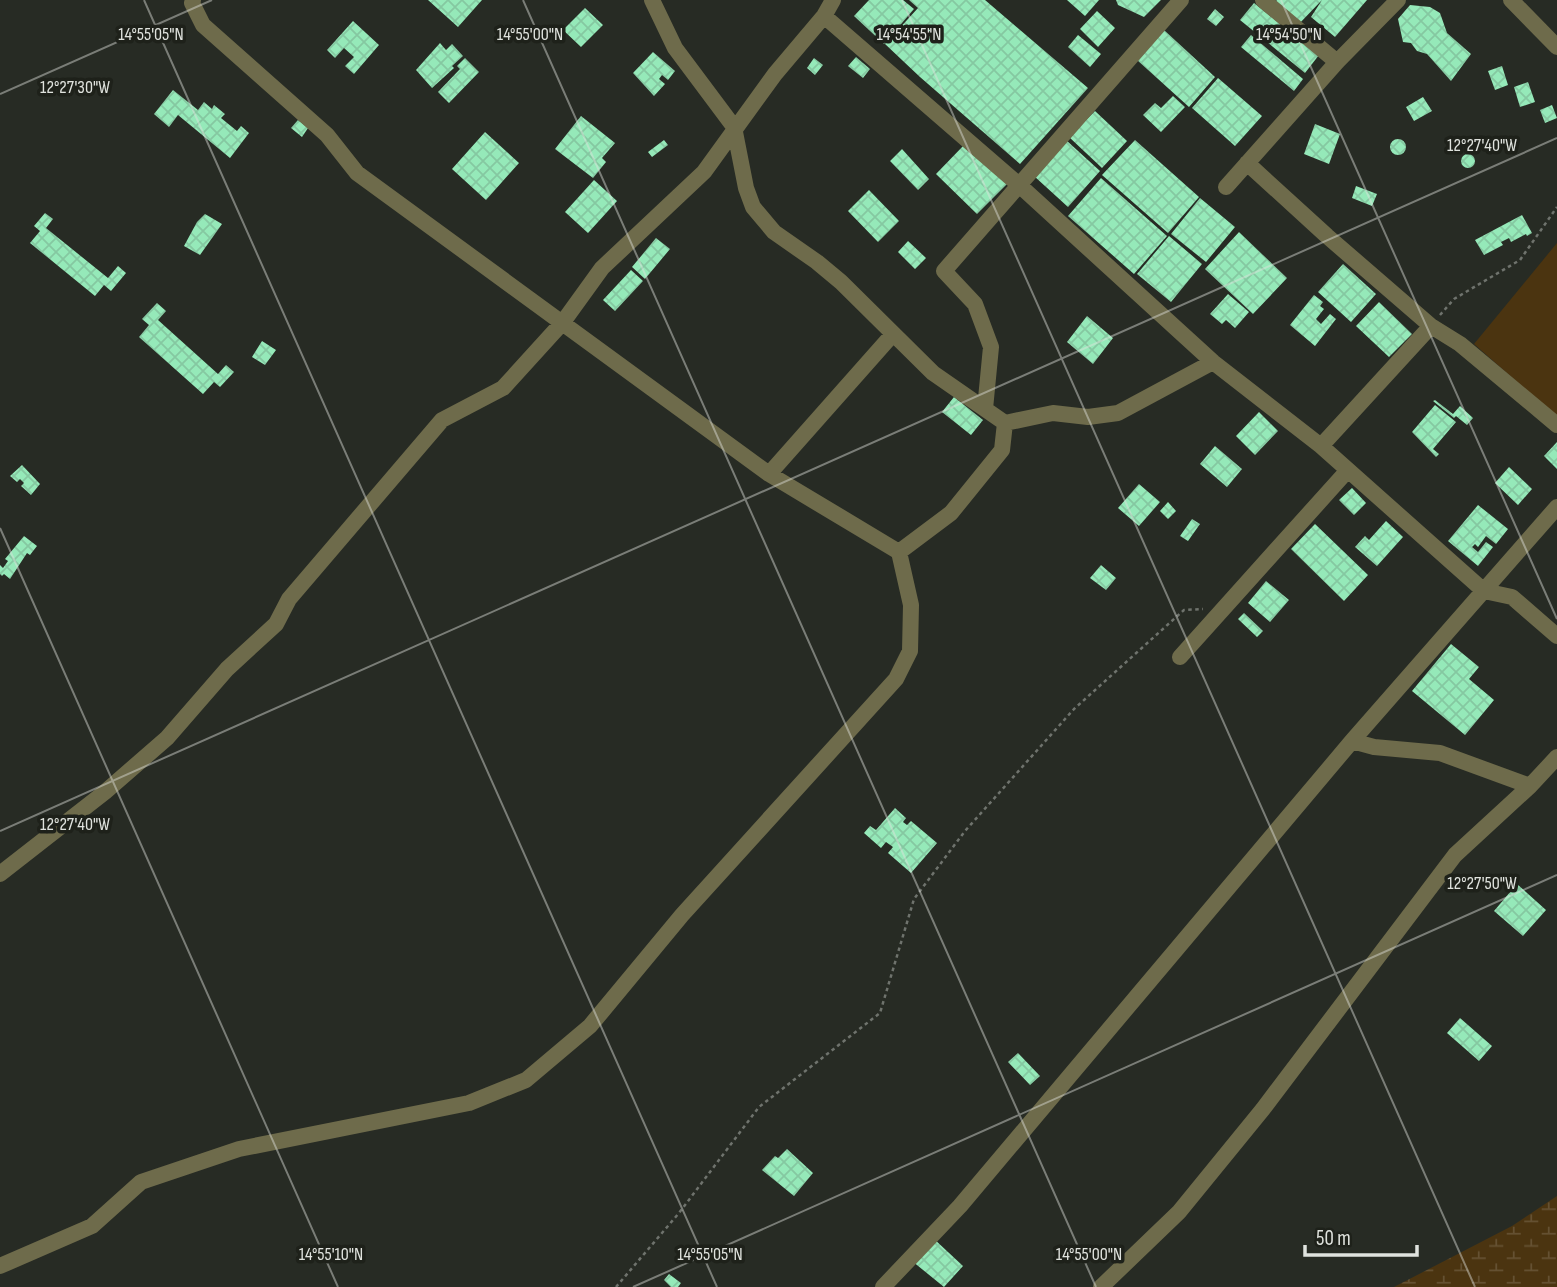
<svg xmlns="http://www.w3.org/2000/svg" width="1557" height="1287" viewBox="0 0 1557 1287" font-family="'Sofia Sans Condensed',sans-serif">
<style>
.green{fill:#4b3410}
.wetland{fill:url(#wetland-marsh)}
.building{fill:url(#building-cross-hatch)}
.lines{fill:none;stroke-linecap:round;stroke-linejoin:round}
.path{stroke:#6f736d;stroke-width:2.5;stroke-dasharray:3.5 3.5;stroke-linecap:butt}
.minor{stroke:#6e6b4b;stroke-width:16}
.ticks{fill:none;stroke:#e0e3de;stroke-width:2;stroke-opacity:0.45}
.ticks-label{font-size:18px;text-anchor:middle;fill:#e0e3de;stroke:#1e211a;stroke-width:7;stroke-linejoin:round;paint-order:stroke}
</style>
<defs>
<pattern id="wetland-marsh" width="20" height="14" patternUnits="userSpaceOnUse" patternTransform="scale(1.75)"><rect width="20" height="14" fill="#4b3410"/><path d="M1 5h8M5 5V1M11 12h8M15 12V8" fill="none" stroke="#655132"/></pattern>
<pattern id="building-cross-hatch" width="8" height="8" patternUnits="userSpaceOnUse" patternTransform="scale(1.75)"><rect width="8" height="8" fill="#95e9b9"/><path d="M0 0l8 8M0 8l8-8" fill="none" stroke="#85c8a1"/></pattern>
</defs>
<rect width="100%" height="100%" fill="#272b24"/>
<path class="green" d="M1557,243V417L1474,344Z"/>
<path class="wetland" d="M1557,1196V1287H1394L1512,1226Z"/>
<path class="building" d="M428,0H482L458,27Z
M869,0H903L914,9L884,44L854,16Z
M909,0H985L1088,88L1020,164L920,77L885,44L918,8Z
M1067,0H1099L1085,16Z
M1116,0H1161L1144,17L1118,5Z
M1277,0H1367L1335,37L1311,17L1322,0L1298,25L1275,2Z
M1254,3L1319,55L1305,73L1240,20Z
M1410,5L1430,7L1440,13L1447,33L1471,54L1451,81L1427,54L1417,51L1411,43L1403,42L1398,19Z
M585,8L603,25L581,47L563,30Z
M1215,9L1224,17L1216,26L1207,19Z
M1097,11L1115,28L1098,47L1080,29Z
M353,21L379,45L354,74L345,66L354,57L344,48L335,58L327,50Z
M1164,30L1215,77L1189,107L1137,60Z
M1078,35L1101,54L1090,67L1068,47Z
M1251,35L1303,79L1294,91L1241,47Z
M440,43L446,50L452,44L463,56L452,66L454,68L432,88L416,70Z
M653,52L675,71L668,80L662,75L659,79L665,84L654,96L633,73Z
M856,57L870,69L863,78L848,66Z
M465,58L479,72L449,103L438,92L460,69L457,66Z
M814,58L823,65L815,75L807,68Z
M1502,66L1508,85L1495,90L1488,71Z
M1218,78L1262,116L1235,146L1192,108Z
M1528,82L1535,102L1520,107L1514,87Z
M173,90L198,110L204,102L212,109L214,105L225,114L221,118L237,131L241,126L249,133L230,158L178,115L169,127L154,114Z
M1173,96L1185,107L1161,132L1143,115L1155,103L1161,108Z
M1423,97L1432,111L1414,121L1406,107Z
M1552,105L1557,118L1545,123L1540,110Z
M1095,111L1127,141L1102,168L1069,137Z
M581,116L615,143L602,158L606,162L593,178L555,149Z
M298,120L308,128L302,137L291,128Z
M1315,124L1340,134L1329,164L1304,154Z
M485,132L519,163L486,200L452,169Z
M1390 147a8 8 0 1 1 16 0a8 8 0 1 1-16 0Z
M664,140L668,145L652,157L648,152Z
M1066,140L1100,171L1068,207L1034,176Z
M1135,140L1199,197L1168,233L1102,175Z
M965,144L1007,184L977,214L936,174Z
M902,149L929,179L918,190L890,161Z
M1461 161a7 7 0 1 1 14 0a7 7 0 1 1-14 0Z
M1101,178L1167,236L1134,274L1068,216Z
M594,180L617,201L588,233L565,212Z
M1356,186L1377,194L1372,206L1352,198Z
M869,190L899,221L878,242L848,211Z
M1200,198L1235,227L1206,262L1171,234Z
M45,213L53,219L46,228L108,278L118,266L126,273L111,291L104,285L95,296L30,243L40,231L34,226Z
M205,214L222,224L200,255L184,246L197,222Z
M1522,215L1532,233L1527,236L1526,234L1511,242L1509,238L1501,242L1503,245L1484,255L1475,240Z
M1239,232L1287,278L1253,314L1205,269Z
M1169,236L1202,264L1171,302L1137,274Z
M656,238L670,249L645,279L632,267Z
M908,241L926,258L915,269L898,252Z
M1343,264L1376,294L1351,322L1318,292Z
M631,270L643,281L615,311L603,300Z
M1228,294L1249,312L1235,328L1226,320L1222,324L1210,314Z
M1314,295L1323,302L1320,306L1324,309L1316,319L1321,324L1330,314L1336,319L1315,346L1290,325Z
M1379,302L1412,334L1389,357L1356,326Z
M157,303L166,311L158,320L218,374L226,365L234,372L220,387L214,382L203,394L139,337L149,325L142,319Z
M1087,316L1113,338L1093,364L1067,342Z
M262,341L276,350L265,365L252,357Z
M954,397L983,420L971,435L942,412Z
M1435,400L1453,414L1460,406L1473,418L1467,425L1456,416L1454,418L1433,401Z
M1435,405L1456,422L1433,449L1439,454L1436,457L1412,432Z
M1259,412L1278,431L1255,455L1236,436Z
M1557,442V469L1544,456Z
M1215,446L1242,469L1227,487L1200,464Z
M22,465L40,484L31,495L21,486L24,483L20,479L17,482L10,476Z
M1509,467L1532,489L1518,505L1495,483Z
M1139,484L1160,502L1139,526L1118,508Z
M1352,488L1366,503L1354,515L1339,500Z
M1168,502L1176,511L1168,519L1160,511Z
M1478,505L1508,529L1496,544L1486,536L1478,547L1475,544L1472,547L1478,552L1486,542L1493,547L1478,566L1448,541Z
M1192,519L1200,524L1188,541L1180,536Z
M1386,521L1403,537L1377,566L1355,547L1365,536L1369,540Z
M1315,524L1368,575L1344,601L1291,549Z
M24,536L37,546L30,555L27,553L10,579L4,574L2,576L0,574V565L3,568L8,561L5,559Z
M1101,565L1116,578L1106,590L1090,578Z
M1266,581L1289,600L1270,622L1248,603Z
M1244,613L1263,631L1257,637L1238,619Z
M1451,644L1479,667L1469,679L1494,700L1465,735L1412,691Z
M895,808L906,818L903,822L907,825L911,821L937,843L911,873L888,853L893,847L886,842L881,848L864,833L870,826L876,830Z
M1517,884L1546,910L1523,936L1494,911Z
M1460,1018L1492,1046L1479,1061L1447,1033Z
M1018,1053L1040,1076L1030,1085L1008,1062Z
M787,1149L813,1173L794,1196L762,1170L775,1156L778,1158Z
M933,1238L963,1266L944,1287L912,1261Z
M669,1274L681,1283L678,1287H671L664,1280Z"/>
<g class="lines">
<path class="path" d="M1440,315L1454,299L1520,260L1557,207
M616,1287L679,1213L759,1107L880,1013L914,899L965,831L1074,709L1184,610L1203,609"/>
<path class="minor" d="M193,0L192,3L203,25L327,135L357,173L769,474L899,552L951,513L1002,450L1005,423
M652,0L675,48L734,127L746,188L753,207L774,232L817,262L841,282L933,373L1005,423L1053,413L1088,417L1118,413L1213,362
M1263,0L1337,62
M1511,0L1557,47
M824,16L1019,185L1213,362L1321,446L1484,591L1512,597L1557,636
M1247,163L1327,236L1431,326L1460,344L1557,425
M1226,187L1337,62L1398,0
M985,409L991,347L975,304L944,271L1181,0
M1321,446L1431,326
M769,474L893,334
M1180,657L1348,470
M1352,741L1374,747L1440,753L1530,786
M0,874L105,792L167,738L227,669L276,624L289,599L442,420L503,388L563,322L602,268L704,172L775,74L824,16L833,0
M0,1266L92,1226L141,1182L239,1149L469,1103L526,1080L590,1026L682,915L896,679L910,651L911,605L899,552
M883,1287L960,1206L1352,741L1557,507
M1101,1287L1179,1212L1263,1109L1455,855L1530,786L1557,757"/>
</g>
<path class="ticks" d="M144,0L717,1287M523,0L1096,1287M902,0L1475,1287M1281,0L1557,619M0,94L212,0M0,528L338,1287M0,831L1557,138M633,1287L1557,875"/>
<g class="ticks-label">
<text x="151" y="40">14°55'05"N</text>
<text x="530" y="40">14°55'00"N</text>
<text x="909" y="40">14°54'55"N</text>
<text x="1289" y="40">14°54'50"N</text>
<text x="75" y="93">12°27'30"W</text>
<text x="1482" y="151">12°27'40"W</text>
<text x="75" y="830">12°27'40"W</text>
<text x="1482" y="889">12°27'50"W</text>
<text x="331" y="1260">14°55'10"N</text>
<text x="710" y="1260">14°55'05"N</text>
<text x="1089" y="1260">14°55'00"N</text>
</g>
<path d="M1305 1245v10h112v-10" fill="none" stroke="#e0e3de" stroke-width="3.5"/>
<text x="1316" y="1245" font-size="21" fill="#e0e3de" stroke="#1e211a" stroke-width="5" paint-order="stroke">50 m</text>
</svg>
